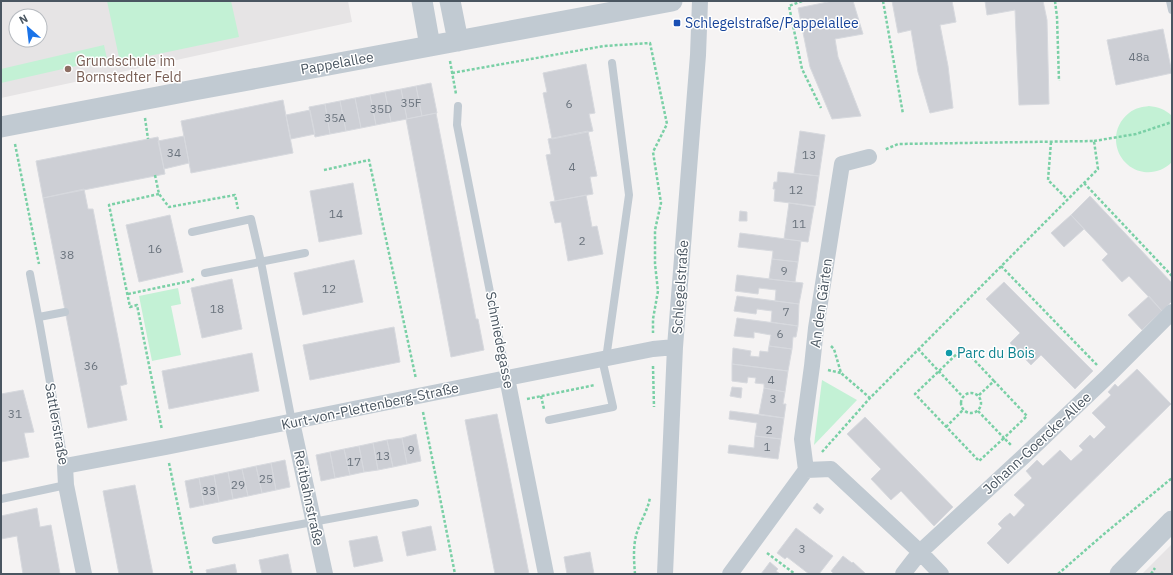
<svg xmlns="http://www.w3.org/2000/svg" width="1173" height="575" viewBox="0 0 1173 575" font-family="'IBM Plex Sans',sans-serif">
<style>
.education{fill:#e6e4e5;fill-rule:evenodd}
.green{fill:#c3f1d5}
.building{fill:#cdcfd5;stroke:#d7d9de}
.lines{fill:none;stroke-linecap:round;stroke-linejoin:round}
.path{stroke:#7ad0a6;stroke-width:2.5;stroke-dasharray:3 2;stroke-linecap:butt}
.service{stroke:#c1cad2;stroke-width:8}
.minor{stroke:#c1cad2;stroke-width:16}
.tertiary{stroke:#c1cad2;stroke-width:21}
.transit-dot{fill:#1a4fb4;stroke:#fff;stroke-width:1.5}
.education-dot{fill:#8d6e63;stroke:#fff;stroke-width:1.5}
.culture-dot{fill:#0f9aa8;stroke:#fff;stroke-width:1.5}
.labels{text-anchor:middle;dominant-baseline:central;stroke-width:3;stroke-linejoin:round;paint-order:stroke}
.number-label{font-size:12px;fill:#6b747e}
.transit-label{font-size:14px;fill:#164399;stroke:#fff;text-anchor:start}
.education-label{font-size:14px;fill:#785e54;stroke:#fff;text-anchor:start}
.street-label{font-size:14px;fill:#4a5661;stroke:#fff}
.culture-label{font-size:14px;fill:#0d838f;stroke:#fff;text-anchor:start}
</style>
<rect width="100%" height="100%" fill="#f5f3f3"/>
<path class="education" d="M1,1H348L352,22L1,98ZM16,16H40V40H16Z
M1172,544V574H1142Z"/>
<path class="green" d="M107,1H231L239,37L120,62Z
M104,45L107,59L1,83V69Z
M1149,106C1158,107 1165,109 1172,116V162C1164,170 1155,173 1144,172C1115,167 1106,131 1129,113C1135,108 1142,107 1149,106Z
M178,288L181,304L171,306L181,355L152,361L139,296Z
M822,380L857,400L814,445Z"/>
<path class="building" d="M833,1H853L863,34L835,39L838,57L861,116L832,119L810,67L798,8Z
M892,1H952L956,22L940,25L948,66L953,108L930,113L918,72L911,30L898,33Z
M985,1H1043L1047,20L1049,104L1019,105L1015,10L987,15Z
M1163,29L1172,73L1116,85L1107,40Z
M586,64L595,113L589,114L593,131L552,139L543,93L547,92L543,73Z
M431,83L437,113L422,116L416,86Z
M416,86L422,116L407,119L401,89Z
M401,89L407,119L391,122L385,92Z
M385,92L391,122L376,125L370,95Z
M370,95L376,125L361,128L355,98Z
M355,98L361,128L346,131L340,101Z
M283,100L293,153L191,173L181,121Z
M340,101L346,131L330,134L325,104Z
M325,104L330,134L315,137L309,107Z
M310,110L315,134L291,139L286,115Z
M436,113L476,319H478L484,350L451,357L406,119Z
M588,131L597,176L590,177L593,194L555,201L546,155L551,154L548,139Z
M800,131L825,135L819,176L794,173Z
M184,136L189,163L164,169L158,141Z
M158,137L165,174L43,198L36,161Z
M778,172L819,176L815,206L774,201L775,189H773L774,182H777Z
M353,183L362,234L319,242L310,191Z
M84,189L88,209H93L127,384L120,386L127,420L88,428L43,198Z
M586,195L592,227L597,226L603,254L568,261L561,222L555,223L550,202Z
M1090,196L1172,283V301L1162,311L1129,276L1122,282L1102,260L1108,254L1071,215Z
M789,203L814,207L808,242L784,239Z
M740,211L747,212V221H739Z
M170,215L183,272L139,282L126,225Z
M1071,215L1084,229L1064,247L1051,233Z
M740,233L801,241L798,262L772,259L773,251L738,247Z
M772,259L798,262L795,282L769,279Z
M354,260L363,302L303,315L294,273Z
M737,275L803,283L799,304L775,301L776,290L759,288L758,294L735,291Z
M232,279L242,329L202,338L191,288Z
M1004,282L1093,371L1075,389L1041,355L1031,365L1010,343L1020,333L986,299Z
M737,296L799,304L798,326L771,322L772,311L757,309L756,314L734,311Z
M1149,296L1162,311L1142,330L1128,315Z
M737,318L798,326L796,337H793L792,349L769,346L771,335L754,332V338L734,336Z
M394,327L400,362L310,380L303,345Z
M769,346L792,349L788,371L732,364L733,348L751,351L750,356L759,357L760,351L768,352Z
M252,353L259,391L169,409L162,371Z
M732,364L788,371L785,392L764,388V384L755,383L756,378L748,377L747,383L732,381Z
M1137,369L1171,404L1008,564L987,543L1002,528L998,524L1004,518L1010,513L1014,517L1025,505L1014,495L1032,478L1026,471L1037,460L1043,466L1060,450L1071,461L1083,450L1079,446L1090,435L1094,439L1106,427L1092,413L1111,395L1108,392L1115,384L1118,387Z
M732,387L742,388L741,398L730,396Z
M764,388L785,392L783,404H786L784,418L759,414Z
M23,390L34,432L24,433L29,457L1,462V394Z
M730,411L784,418L781,439L755,436L757,423L729,419Z
M497,414L507,463L529,574H495L465,420Z
M865,417L953,507L934,526L901,491L891,500L871,479L881,469L847,434Z
M416,434L421,461L407,464L402,438Z
M755,436L781,439L778,459L728,453L729,445L754,448Z
M402,438L407,464L393,467L387,440Z
M387,440L393,467L378,470L373,443Z
M373,443L378,470L364,472L359,446Z
M359,446L364,472L350,475L344,449Z
M344,449L350,475L335,478L330,452Z
M330,452L335,478L321,481L316,455Z
M285,460L290,487L276,490L271,463Z
M271,463L276,490L262,493L256,466Z
M256,466L262,493L248,496L242,469Z
M242,469L248,496L233,499L228,472Z
M228,472L233,499L219,502L214,475Z
M214,475L219,502L204,505L199,478Z
M199,478L204,505L190,508L185,481Z
M135,485L153,574H119L106,507L103,491Z
M817,503L824,509L820,514L813,508Z
M37,508L40,527L51,525L60,574H23L17,536L1,539V516Z
M431,526L436,550L407,556L402,532Z
M796,528L833,556L819,574H809L787,557L785,559L777,553Z
M377,536L383,561L354,567L349,541Z
M590,552L594,574H567L564,557Z
M288,554L292,574H262L259,560Z
M843,556L852,563L853,562L866,574H834L831,571Z
M770,562L778,569L776,571L780,574H761Z
M235,564L237,574H207L206,570Z"/>
<g class="lines">
<path class="path" d="M802,1L789,6L802,69L821,108
M883,1L903,114
M1055,1L1057,17L1059,81
M450,61L456,94
M452,73L604,46L650,43L667,124L653,152L661,203L655,230V264L658,291L653,319V333
M145,118L148,139
M1094,141L1136,134L1172,122
M1051,142L1048,180L1067,199
M15,144L39,264
M324,170L369,160L416,379
M155,175L159,194L169,207L235,195L238,209
M1084,183L1172,276
M159,194L109,205L130,307L137,305L162,430
M1001,266L1097,365
M128,294L190,281L194,279
M831,346L834,349L841,373L870,398
M918,349L963,397
M653,366L654,407
M828,370L841,373
M994,381L963,348L915,394L979,461L1004,438L1011,445
M961 403a10 10 0 1 1 20 0a10 10 0 1 1-20 0Z
M541,396L544,409
M527,399L595,385
M978,411L1004,438L1027,416L994,381L978,396
M423,412L455,574
M946,427L963,410
M822,452L870,398L1098,169L1094,141L898,144L884,150
M169,463L192,574
M767,553L795,574
M635,574C634,562 633,548 636,536C639,523 648,511 650,497
M1058,574L1104,534L1172,478
M1151,574L1155,568"/>
<path class="service" d="M1170,1L1172,10
M458,106L457,125L507,378
M192,232L251,219L261,262L292,422
M205,273L305,253
M30,274L40,326L65,466
M39,317L65,312
M606,359L629,195L612,63
M549,420L613,407L602,359
M1,499L66,485
M216,540L415,503"/>
<path class="minor" d="M507,378L546,574
M292,422L325,574
M806,470L802,439L812,366L816,328L842,164L869,157
M84,574L66,485L65,466L166,447L507,378L653,349L675,347
M665,574L675,347L698,55L700,1
M730,574L806,470L831,469L920,552L941,574
M903,574L920,552L1023,457L1108,376L1172,312"/>
<path class="tertiary" d="M422,1L430,46
M450,1L458,41
M1,127L194,90L672,1
M1120,574L1172,521"/>
</g>
<rect class="transit-dot" x="673" y="19" width="8" height="8" rx="2"/>
<circle class="education-dot" cx="68" cy="69" r="4"/>
<circle class="culture-dot" cx="949" cy="353" r="4"/>
<g class="labels">
<g class="number-label">
<text x="1139" y="56">48a</text>
<text x="411" y="102">35F</text>
<text x="569" y="103">6</text>
<text x="381" y="108">35D</text>
<text x="335" y="117">35A</text>
<text x="174" y="152">34</text>
<text x="809" y="154">13</text>
<text x="572" y="166">4</text>
<text x="796" y="189">12</text>
<text x="336" y="213">14</text>
<text x="799" y="223">11</text>
<text x="582" y="240">2</text>
<text x="155" y="248">16</text>
<text x="67" y="254">38</text>
<text x="784" y="270">9</text>
<text x="329" y="288">12</text>
<text x="217" y="308">18</text>
<text x="786" y="311">7</text>
<text x="780" y="333">6</text>
<text x="91" y="365">36</text>
<text x="771" y="379">4</text>
<text x="773" y="398">3</text>
<text x="15" y="413">31</text>
<text x="769" y="429">2</text>
<text x="767" y="446">1</text>
<text x="411" y="449">9</text>
<text x="383" y="455">13</text>
<text x="354" y="461">17</text>
<text x="266" y="478">25</text>
<text x="238" y="484">29</text>
<text x="209" y="490">33</text>
<text x="802" y="548">3</text>
</g>
<g class="transit-label">
<text x="685" y="23">Schlegelstraße/Pappelallee</text>
</g>
<g class="education-label">
<text x="76" y="61">Grundschule im<tspan x="76" dy="16">Bornstedter Feld</tspan></text>
</g>
<g class="street-label">
<text transform="translate(337 63) rotate(-10)">Pappelallee</text>
<text transform="translate(680 287) rotate(-86)">Schlegelstraße</text>
<text transform="translate(821 303) rotate(-82)">An den Gärten</text>
<text transform="translate(500 340) rotate(79)">Schmiedegasse</text>
<text transform="translate(370 406) rotate(-12)">Kurt-von-Plettenberg-Straße</text>
<text transform="translate(57 424) rotate(80)">Sattlerstraße</text>
<text transform="translate(1037 443) rotate(-43)">Johann-Goercke-Allee</text>
<text transform="translate(309 498) rotate(78)">Reitbahnstraße</text>
</g>
<g class="culture-label">
<text x="957" y="353">Parc du Bois</text>
</g>
</g>
<rect width="1173" height="575" fill="none" stroke="#4a5661" stroke-width="4"/>
<g transform="translate(28 28) rotate(332)"><circle r="19" fill="#ffffff" stroke="#b7bbc0"/>
<path d="M0-3L7 15L0 10L-7 15Z" fill="#1a73e8"/>
<text y="-6" font-size="11" font-weight="bold" text-anchor="middle" fill="#4a5661">N</text>
</g>
</svg>
